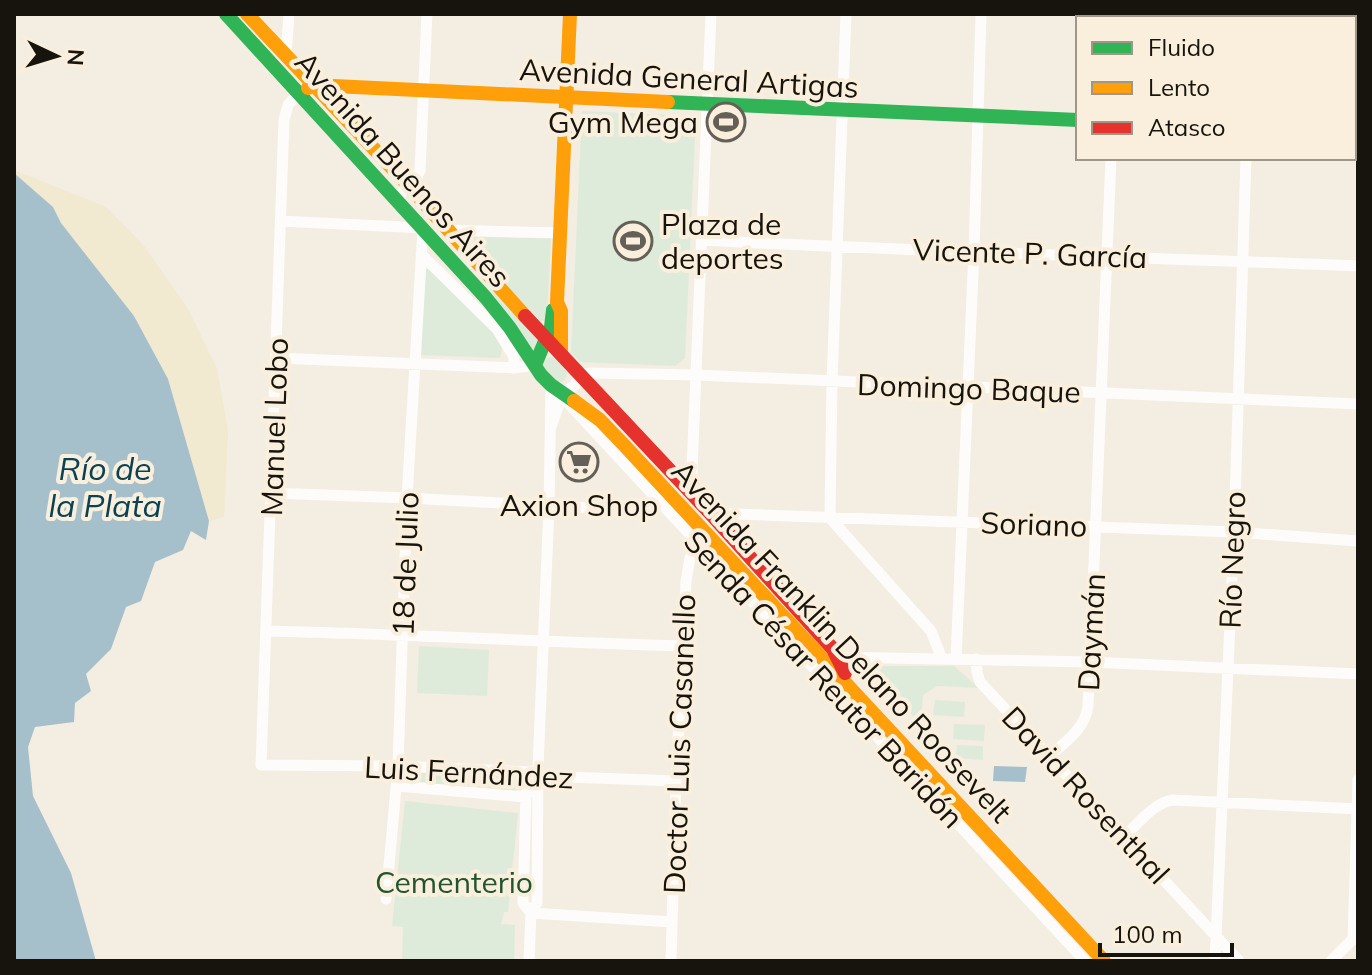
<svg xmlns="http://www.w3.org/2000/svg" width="1372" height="975" viewBox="0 0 1372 975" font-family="Mulish,sans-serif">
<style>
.green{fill:#dfebda}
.sand{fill:#f1e9d0}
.water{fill:#a6c0cb}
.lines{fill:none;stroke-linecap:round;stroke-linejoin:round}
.street{stroke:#fdfcfb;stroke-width:11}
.fast{stroke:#30b455;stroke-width:14}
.slow{stroke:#ff9f0a;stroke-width:14}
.jam{stroke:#e5322d;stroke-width:14}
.labels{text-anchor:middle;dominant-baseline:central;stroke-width:8;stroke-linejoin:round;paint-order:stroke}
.street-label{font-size:30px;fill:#17140d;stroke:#f9efdc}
.poi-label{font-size:30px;fill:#17140d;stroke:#f9efdc;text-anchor:end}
.park-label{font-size:30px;fill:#215532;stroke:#f9efdc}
.water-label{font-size:32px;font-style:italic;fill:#094257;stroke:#f9efdc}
</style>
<rect width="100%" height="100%" fill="#f3ede2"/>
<path class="green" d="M582,111L696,116L685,358L675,366L580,362L571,352Z
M473,237L551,238L547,318L544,321H540L469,246V240Z
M432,267L494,332L503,345L500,358L420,355L425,270Z
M496,290L539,338L535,350L532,351L493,294Z
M549,357C559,358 564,366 567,374L564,381L558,382L543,367L544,361Z
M419,646L489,650L487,696L417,693Z
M865,666H954L979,688L937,686L923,695L921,724Z
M935,700L965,702L964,717L933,715Z
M954,724L985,725L984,741L953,739Z
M957,745L983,746V760L956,758Z
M410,771L513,777L517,779L519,784L517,789L511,792L410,781L404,777L405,772Z
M405,801L518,813L508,912H504L501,924L515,925L514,961H402L403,927L392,926Z"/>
<path class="sand" d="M14,170L106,207L144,246L188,309L217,369L228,431L224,517L209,521L168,379L134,316L61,223L53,207L14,173Z"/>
<path class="water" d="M14,173L53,207L61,223L134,316L168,379L209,521L206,540L191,531L183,550L155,562L141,601L126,607L111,649L86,674L91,691L75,703L74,722L35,727L28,747L33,796L71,873L96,961H14Z
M994,766L1027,767L1025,782L993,781Z"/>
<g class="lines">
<path class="street" d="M846,14L832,382L830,518L931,631L942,659
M1116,18V14
M286,56L289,14
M299,93L288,105L284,120L261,765L398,766L531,772L539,776L676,781
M396,199L417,177L420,170L427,14
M280,221L423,228
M446,230L560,233
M701,240C920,252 1139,257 1358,266
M421,254L497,329L514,357V368
M277,358L514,368L535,365
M569,404L1085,961
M551,427L563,393L575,385L580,375L591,373L697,375L1358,404
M271,493L407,498L630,510L648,506L661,494
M691,493L711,14
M710,513L1234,532L1358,541
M266,631C405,634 543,642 682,646
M831,657L1091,662L1358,674
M956,659L974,251L981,14
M976,659L977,672L980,682L1239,961
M1050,756C1066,741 1085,729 1088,706L1111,158
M397,786L525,797L539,777
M526,793L523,903L531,913
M1124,837C1138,824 1153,803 1173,800L1358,809
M386,899L398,766L407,498L423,228
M531,913L672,922
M1353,939L1358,780
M529,961L531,913L537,903L538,767L549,507L551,385
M671,961L676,781L686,581L690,558L701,540
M1215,961L1234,532L1246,158
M1331,961L1353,939H1357"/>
<path class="fast" d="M226,14L486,298L510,328L541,375L551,385L574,401
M1354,29L1358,31
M668,102L1078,120
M1354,133H1358
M535,365L551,327L553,310"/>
<path class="slow" d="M247,14L409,186L525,316
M1321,14L1329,18
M308,88L313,85L668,102
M561,354V311L557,302L570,14
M574,401L600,420L624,445L1104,961"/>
<path class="jam" d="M525,316L710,513L833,649L845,673"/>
</g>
<defs>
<g id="stadium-ring" transform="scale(2)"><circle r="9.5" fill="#f9efdc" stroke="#646058" stroke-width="1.5"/><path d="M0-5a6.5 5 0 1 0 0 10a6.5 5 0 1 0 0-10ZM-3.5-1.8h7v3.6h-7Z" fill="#646058"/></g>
<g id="supermarket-ring" transform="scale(2)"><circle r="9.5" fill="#f9efdc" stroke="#646058" stroke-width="1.5"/><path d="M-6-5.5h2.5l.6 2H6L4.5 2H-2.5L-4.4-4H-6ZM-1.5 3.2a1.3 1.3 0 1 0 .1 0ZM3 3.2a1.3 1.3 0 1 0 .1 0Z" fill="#646058"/></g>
</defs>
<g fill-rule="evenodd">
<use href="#stadium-ring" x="726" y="122"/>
<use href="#stadium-ring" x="633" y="241"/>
<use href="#supermarket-ring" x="579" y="462"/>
</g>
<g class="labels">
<g class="street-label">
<text transform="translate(689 78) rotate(3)">Avenida General Artigas</text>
<text transform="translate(403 169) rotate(48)">Avenida Buenos Aires</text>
<text transform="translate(1030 253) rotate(2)">Vicente P. García</text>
<text transform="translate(969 388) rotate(2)">Domingo Baque</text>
<text transform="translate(274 427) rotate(-88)">Manuel Lobo</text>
<text transform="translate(1034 524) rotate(2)">Soriano</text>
<text transform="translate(1232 560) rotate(-88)">Río Negro</text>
<text transform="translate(405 564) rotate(-88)">18 de Julio</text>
<text transform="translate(1091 632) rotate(-87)">Daymán</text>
<text transform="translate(842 641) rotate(47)">Avenida Franklin Delano Roosevelt</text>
<text transform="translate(824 679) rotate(47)">Senda César Reutor Baridón</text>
<text transform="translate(679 744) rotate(-88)">Doctor Luis Casanello</text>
<text transform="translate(469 772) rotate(3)">Luis Fernández</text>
<text transform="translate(1086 795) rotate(47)">David Rosenthal</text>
</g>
<g class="poi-label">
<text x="698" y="122">Gym Mega</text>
<text x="661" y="224" text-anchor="start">Plaza de<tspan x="661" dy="34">deportes</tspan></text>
<text x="579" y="505" text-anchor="middle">Axion Shop</text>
</g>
<g class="park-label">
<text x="454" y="882">Cementerio</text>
</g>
<g class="water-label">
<text x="105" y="468">Río de<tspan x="105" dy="37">la Plata</tspan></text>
</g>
</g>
<rect width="1372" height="975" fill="none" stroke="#17140d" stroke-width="32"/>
<rect x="1076" y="16" width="280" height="144" fill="#f9efdc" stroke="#9f9789" stroke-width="2"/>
<rect x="1092" y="42" width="40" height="12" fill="#30b455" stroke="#9f9789" stroke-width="2"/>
<text x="1148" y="56" font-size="24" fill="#17140d">Fluido</text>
<rect x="1092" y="82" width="40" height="12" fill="#ff9f0a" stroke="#9f9789" stroke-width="2"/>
<text x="1148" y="96" font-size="24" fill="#17140d">Lento</text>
<rect x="1092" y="122" width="40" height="12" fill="#e5322d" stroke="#9f9789" stroke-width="2"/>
<text x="1148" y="136" font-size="24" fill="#17140d">Atasco</text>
<g transform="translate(56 56) rotate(94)" stroke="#f9efdc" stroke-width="6" paint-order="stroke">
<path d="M0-6L14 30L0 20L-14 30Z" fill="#17140d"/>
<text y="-12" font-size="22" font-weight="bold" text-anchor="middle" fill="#17140d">N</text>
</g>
<path d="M1100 943v12h132v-12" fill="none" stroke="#17140d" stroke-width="4"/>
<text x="1112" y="943" font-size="24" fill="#17140d" stroke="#f9efdc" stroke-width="6" paint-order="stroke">100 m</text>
</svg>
